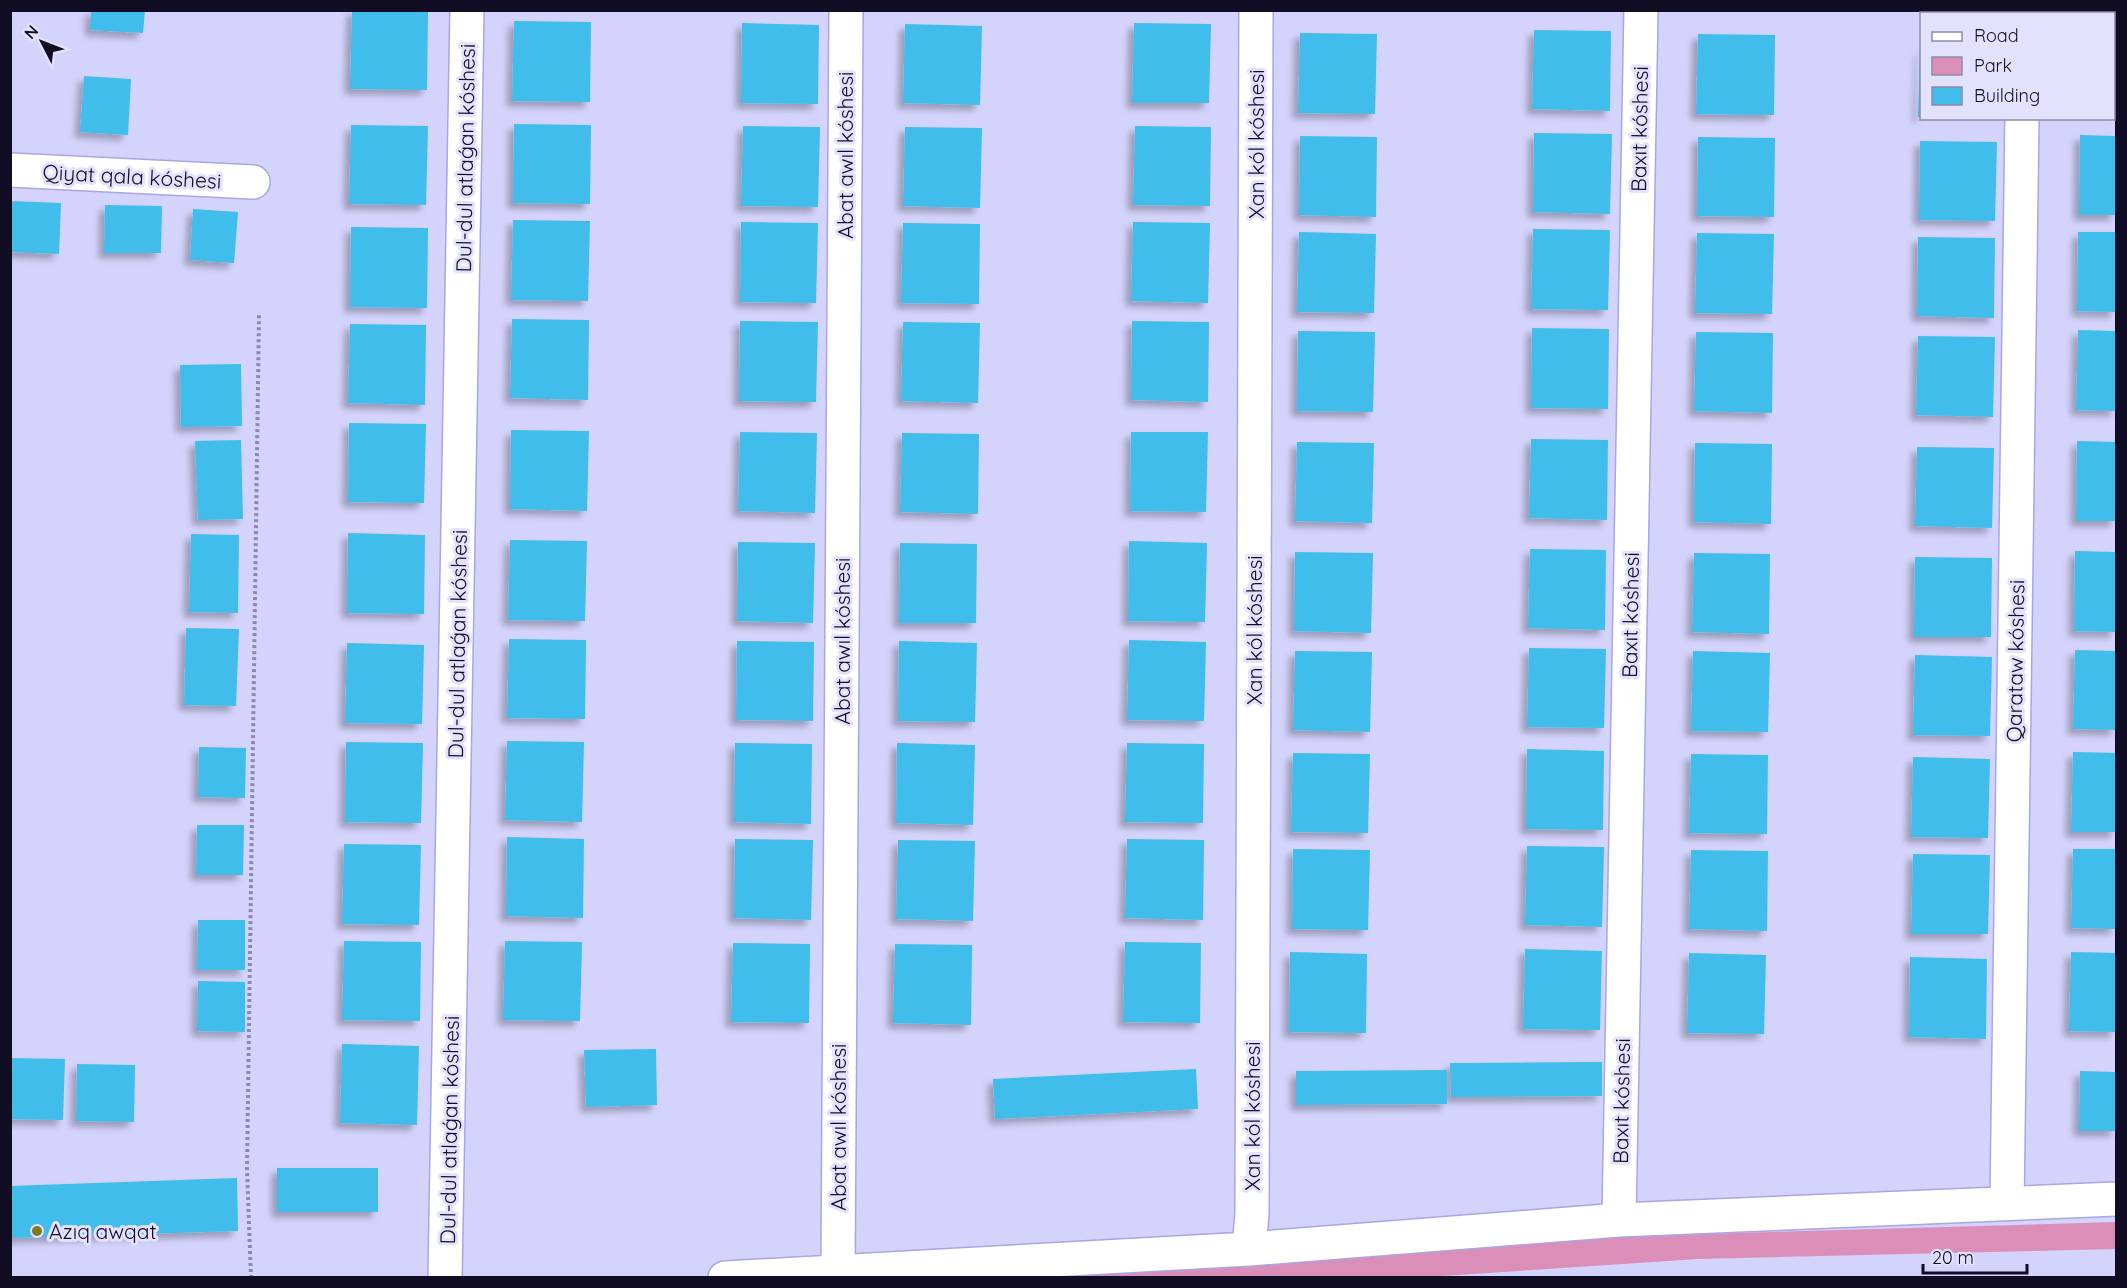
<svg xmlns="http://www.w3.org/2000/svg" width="2127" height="1288" viewBox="0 0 2127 1288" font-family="Quicksand,sans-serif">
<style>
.green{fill:#db8eb8}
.building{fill:#40bdea;filter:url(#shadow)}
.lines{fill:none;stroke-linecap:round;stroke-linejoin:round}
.street-casing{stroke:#a8a5e8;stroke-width:36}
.path{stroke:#8b8aad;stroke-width:4;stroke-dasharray:3 3;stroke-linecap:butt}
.street{stroke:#fff;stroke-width:33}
.poi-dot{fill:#7f7a20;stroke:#e2e1fe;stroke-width:2}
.labels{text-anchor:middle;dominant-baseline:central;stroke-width:6;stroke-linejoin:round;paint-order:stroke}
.street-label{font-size:21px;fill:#100d25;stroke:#e2e1fe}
.poi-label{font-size:21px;fill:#100d25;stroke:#e2e1fe;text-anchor:start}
</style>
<defs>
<filter id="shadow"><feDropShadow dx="-5.5" dy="5.5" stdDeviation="3" flood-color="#0004"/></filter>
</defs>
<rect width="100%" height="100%" fill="#d3d3fc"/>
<path class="green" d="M2116,1222V1249L1698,1259L1412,1278H961L1564,1238Z"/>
<path class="building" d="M91,10H145L143,33L90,30Z
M352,10H428L427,90L350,89Z
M514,21L591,22L590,102L512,101Z
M742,23L819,25L818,104L741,103Z
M1134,23L1211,24L1209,103H1132Z
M905,24L982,26L980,105L903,103Z
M1534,30L1611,31L1610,111L1532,109Z
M1300,33L1377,34L1375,114L1298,113Z
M2114,33H2116V113H2114Z
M1698,34L1775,35L1774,115L1696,114Z
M1920,50H1922V117H1918Z
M84,76L131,79L128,135L80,132Z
M514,124L591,125L590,204L513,203Z
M351,125L428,126L426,205L349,204Z
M743,126L820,127L818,207L741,206Z
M1135,126L1211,127L1210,206L1133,205Z
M905,127L982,128L980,208L903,206Z
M1534,133L1612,134L1610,214L1533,212Z
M2080,135L2116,136V215H2079Z
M1300,136L1377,137L1376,217L1299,215Z
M1698,137L1775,138L1774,217L1697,216Z
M1920,141L1997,142L1995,221L1919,220Z
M10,201L61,203L59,254L10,252Z
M105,205L162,206L161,253H104Z
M193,209L238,212L234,263L190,260Z
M513,220L590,221L588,301L511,300Z
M741,222L818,223L816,303L740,302Z
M1133,222L1210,223L1208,303L1131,301Z
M903,223L980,224L979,304L901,303Z
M351,227L428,228L427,308L350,307Z
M1533,229L1610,230L1608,310L1531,309Z
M1299,232L1376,234L1374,313L1297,312Z
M2078,232H2116V312L2077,311Z
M1697,233L1774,234L1772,314L1695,313Z
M1918,237L1995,238L1994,318L1917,316Z
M512,319L589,320L588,400L510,398Z
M740,321L818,322L816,402L739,401Z
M1132,321L1209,322L1208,402L1131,400Z
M903,322L980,323L978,403L901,401Z
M350,324L426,325L425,405L348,403Z
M1532,328L1609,329L1608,409L1531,408Z
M2078,330L2116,331V411L2076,410Z
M1298,331L1375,332L1373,412L1297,411Z
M1696,332L1773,333L1772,413L1694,411Z
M1918,336L1995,337L1993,417L1916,415Z
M241,364L242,426L181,427L180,365Z
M349,423L426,424L424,503L348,502Z
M511,430L589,431L587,511L510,509Z
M740,432L817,433L815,513L738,511Z
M1131,432H1208L1206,512L1130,511Z
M902,433L979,434L978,514L900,512Z
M1531,439L1608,440L1607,520L1529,518Z
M241,440L243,519L198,520L195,441Z
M2077,441L2116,442V521H2076Z
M1297,442L1374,443L1372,523L1295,521Z
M1695,443L1772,444L1771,524L1694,522Z
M1917,447L1994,448L1992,528L1915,526Z
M348,533L425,535L424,614L347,613Z
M191,534L239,535L238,613L189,612Z
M510,540L587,541L585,621L508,620Z
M1129,541L1207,543L1205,622L1128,621Z
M738,542L815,543L813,623L737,621Z
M900,543L977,544L976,623H899Z
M1530,549L1606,550L1605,630L1528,628Z
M2075,551L2116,552V632L2074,631Z
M1295,552L1373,553L1371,633L1294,631Z
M1694,553L1770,554L1769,634L1692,632Z
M1915,557L1992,558L1991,637H1914Z
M186,628L239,629L236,706L184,705Z
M509,639L586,640L585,719L507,718Z
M1129,640L1206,642L1204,721L1127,720Z
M737,641L814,642L813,721L736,720Z
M899,641L977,643L975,722L898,721Z
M347,643L424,645L422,724L345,723Z
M1529,648L1606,649L1604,728L1527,727Z
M2075,650L2116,651V730L2073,729Z
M1295,651L1372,652L1370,732L1293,730Z
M1693,651L1770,653L1768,732L1691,731Z
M1915,655L1992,657L1990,736L1913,735Z
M507,741L584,742L582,822L505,820Z
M346,742L423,743L421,823L345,822Z
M735,743L812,744L811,824L734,822Z
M897,743L975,745L973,825L896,823Z
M1127,743L1204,744L1203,823L1125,822Z
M199,747L246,748L245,798L198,797Z
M1527,749L1604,751L1603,830L1526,829Z
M2073,752L2116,753V832H2071Z
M1293,753L1370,754L1368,833L1291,832Z
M1691,754L1768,755L1767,834L1689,833Z
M1913,757L1990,759L1988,838L1911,837Z
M197,825H244L243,875H196Z
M507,837L584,839L583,918L506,916Z
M735,839L813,840L811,920L734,918Z
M1127,839L1204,840L1203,920L1125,918Z
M898,840L975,841L973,921L896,919Z
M344,844L421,845L419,925L342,924Z
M1527,846L1604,847L1602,927L1525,925Z
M1293,849L1370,850L1368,930L1292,929Z
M2073,849H2116V929L2071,928Z
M1691,850L1768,851L1767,931L1689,929Z
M1913,854L1990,855L1988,934H1911Z
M198,920H245V970H197Z
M344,941L421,942L420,1021L342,1020Z
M505,941L582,942L580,1021L503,1020Z
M1125,942L1201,943L1200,1023L1123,1022Z
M733,943L810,944L809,1023L731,1022Z
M895,944L972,945L971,1025L893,1023Z
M1525,949L1602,951L1600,1030L1523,1029Z
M1290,952L1367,954L1366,1033L1289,1032Z
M2071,952L2116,953V1032L2069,1031Z
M1689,953L1766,955L1764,1034L1687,1033Z
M1910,957L1987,959L1986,1039L1909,1037Z
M198,981L245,982V1032L197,1031Z
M342,1044L419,1046L417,1125L340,1123Z
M656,1049L657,1105L586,1107L584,1050Z
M10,1058L65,1059L63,1120L10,1119Z
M1602,1062V1096L1451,1097L1450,1063Z
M77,1064L135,1065L134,1122L76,1121Z
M1196,1069L1198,1109L995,1119L993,1079Z
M1447,1070V1104L1296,1105V1071Z
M2080,1071L2116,1072V1131H2079Z
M277,1168H378V1212H277Z
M237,1178L238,1231L10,1238V1186Z"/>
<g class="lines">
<g class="street-casing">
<path id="street" d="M2024,14V10
M10,170L253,182
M2007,1203L2022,118
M1619,1220L1641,10
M1249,1249L1252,1213L1256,10
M838,1271L846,10
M445,1278L467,10
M725,1278L1249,1249L1619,1220L2116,1199"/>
</g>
<path class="path" d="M251,1278L247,1169L259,314"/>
<use href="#street" class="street"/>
</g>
<circle class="poi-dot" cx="37" cy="1231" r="6"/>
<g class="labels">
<g class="street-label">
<text transform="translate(1639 129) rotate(-89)">Baxıt kóshesi</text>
<text transform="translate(1256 144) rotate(-90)">Xan kól kóshesi</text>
<text transform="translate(845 155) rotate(-90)">Abat awıl kóshesi</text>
<text transform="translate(465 158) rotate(-89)">Dul-dul atlaǵan kóshesi</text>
<text transform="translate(132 176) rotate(3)">Qiyat qala kóshesi</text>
<text transform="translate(1630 615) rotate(-89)">Baxıt kóshesi</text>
<text transform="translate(1254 630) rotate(-90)">Xan kól kóshesi</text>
<text transform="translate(842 641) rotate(-90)">Abat awıl kóshesi</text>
<text transform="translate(457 644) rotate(-89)">Dul-dul atlaǵan kóshesi</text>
<text transform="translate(2015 661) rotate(-89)">Qarataw kóshesi</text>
<text transform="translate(1621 1101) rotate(-89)">Baxıt kóshesi</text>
<text transform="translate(1252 1116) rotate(-90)">Xan kól kóshesi</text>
<text transform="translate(838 1127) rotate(-90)">Abat awıl kóshesi</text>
<text transform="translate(449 1130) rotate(-89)">Dul-dul atlaǵan kóshesi</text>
</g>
<g class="poi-label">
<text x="49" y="1231">Azıq awqat</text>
</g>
</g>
<rect width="2127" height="1288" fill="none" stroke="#100d25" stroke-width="24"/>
<rect x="1920" y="12" width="195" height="108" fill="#e2e1fe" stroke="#8e8ca7" stroke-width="1.5"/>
<rect x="1932" y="32" width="30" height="9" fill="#ffffff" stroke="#8e8ca7" stroke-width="1.5"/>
<text x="1974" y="42" font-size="18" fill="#100d25">Road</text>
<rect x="1932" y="57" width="30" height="18" fill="#db8eb8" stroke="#8e8ca7" stroke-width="1.5"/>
<text x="1974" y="72" font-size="18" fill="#100d25">Park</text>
<rect x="1932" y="87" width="30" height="18" fill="#40bdea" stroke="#8e8ca7" stroke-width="1.5"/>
<text x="1974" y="102" font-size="18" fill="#100d25">Building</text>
<g transform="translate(42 42) rotate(312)" stroke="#e2e1fe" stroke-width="4.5" paint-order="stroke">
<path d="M0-4.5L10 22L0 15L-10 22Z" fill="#100d25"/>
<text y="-9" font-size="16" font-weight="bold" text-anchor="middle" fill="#100d25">N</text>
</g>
<path d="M1923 1264v9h104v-9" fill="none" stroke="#100d25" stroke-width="3"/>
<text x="1932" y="1264" font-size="18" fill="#100d25" stroke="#e2e1fe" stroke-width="4.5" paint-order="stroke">20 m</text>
</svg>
